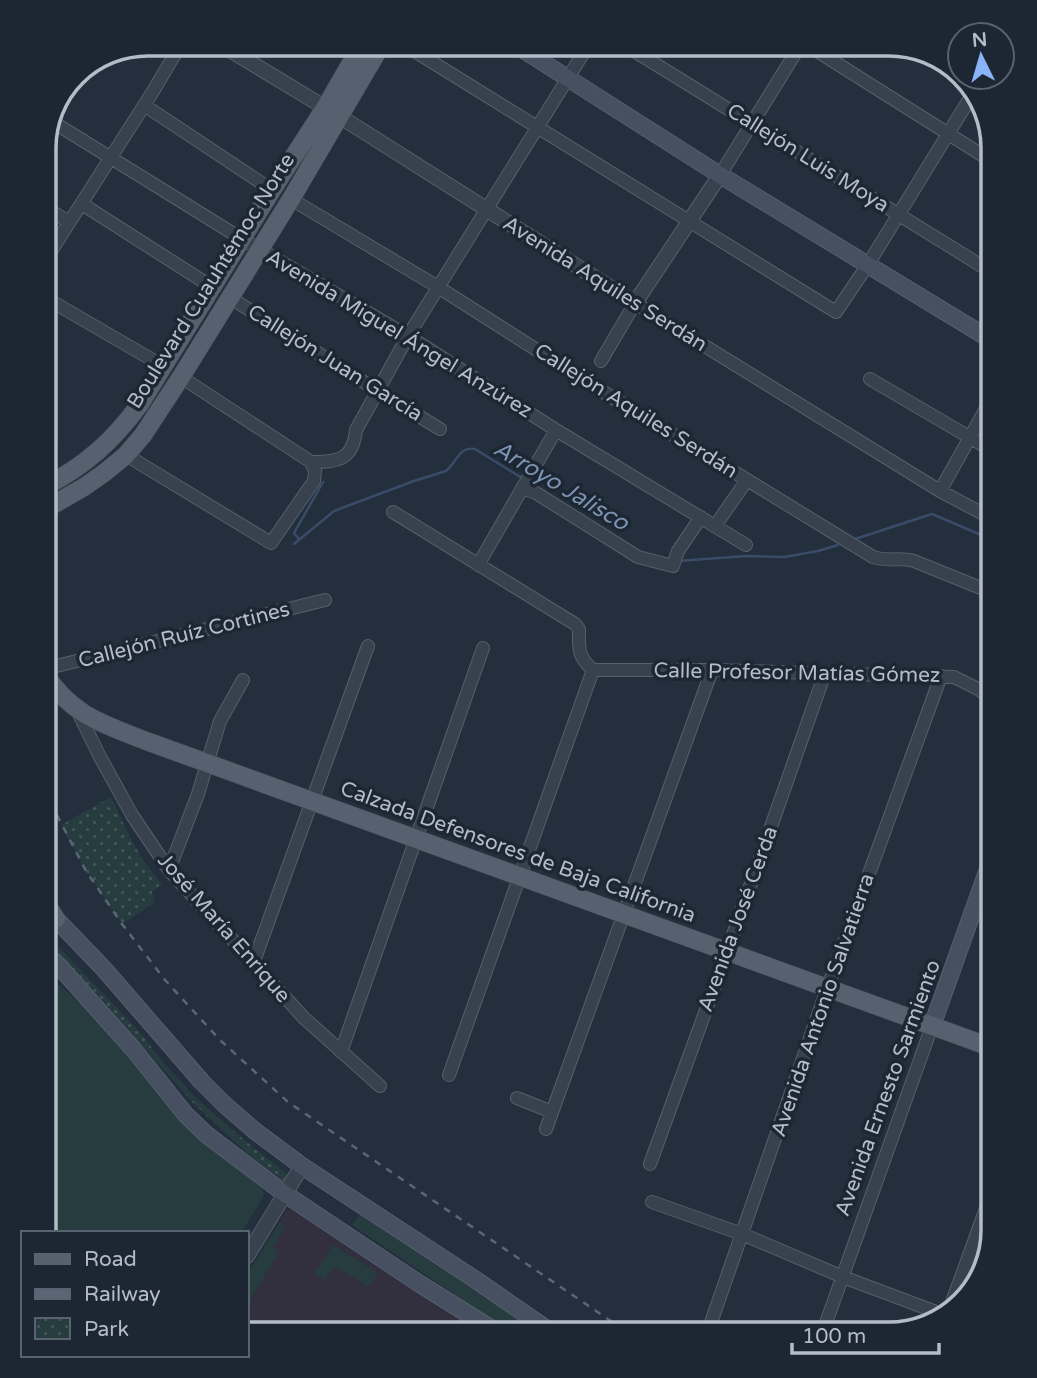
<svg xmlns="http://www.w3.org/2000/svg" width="1037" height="1378" viewBox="0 0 1037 1378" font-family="'Varela Round',sans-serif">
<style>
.medical{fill:#32303f}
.grass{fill:#263c3f}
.park{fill:url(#park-dots)}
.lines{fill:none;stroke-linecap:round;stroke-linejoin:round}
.stream{stroke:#394c67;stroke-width:2.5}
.minor-casing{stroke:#565f6c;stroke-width:14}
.tertiary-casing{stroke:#565f6c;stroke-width:16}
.secondary-casing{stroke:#565f6c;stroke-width:18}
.primary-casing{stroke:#414a57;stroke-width:19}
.minor{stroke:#38414e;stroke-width:12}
.tertiary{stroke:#38414e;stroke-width:14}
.secondary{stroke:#465061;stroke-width:16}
.primary{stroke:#56606e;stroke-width:18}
.rail{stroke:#5a6575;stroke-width:2.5;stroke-dasharray:7 7;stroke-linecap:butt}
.labels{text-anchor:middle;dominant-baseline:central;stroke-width:7;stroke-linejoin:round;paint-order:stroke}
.street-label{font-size:21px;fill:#b4bcc9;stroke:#1d2633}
.water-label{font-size:23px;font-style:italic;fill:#7c92b1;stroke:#1d2633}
.rim{fill:none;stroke:#b4bcc9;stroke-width:3.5}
</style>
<defs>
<pattern id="park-dots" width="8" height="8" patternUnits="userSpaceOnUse" patternTransform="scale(1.75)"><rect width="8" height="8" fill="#263c3f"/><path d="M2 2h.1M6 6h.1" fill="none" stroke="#435659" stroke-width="1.8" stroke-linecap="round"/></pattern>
</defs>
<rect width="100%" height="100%" fill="#242f3e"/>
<path class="medical" d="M287,1210H298L486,1334H247V1274Z"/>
<path class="grass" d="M44,973L77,1000L93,1015L181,1119L262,1189L264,1194L262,1199L241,1233H45Z
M360,1215L542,1334H513L352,1225Z
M279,1223L286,1227L273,1247L279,1252L247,1305V1275Z
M333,1245L378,1273L369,1287L334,1266L325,1280L314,1274Z"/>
<path class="park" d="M111,797C126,830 138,857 162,884L152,892L155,902L122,924L86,871L61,825Z
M44,932L137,1029L163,1062L197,1099L249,1144L289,1175L285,1181L247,1153L194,1104L96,993L44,942Z"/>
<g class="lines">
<path class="stream" d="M299,539L294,533L323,482
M852,540L932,514L993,540
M294,544L334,511L414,481L446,471C457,462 459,446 475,449L522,478
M678,561L747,556L784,557L818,551L838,545"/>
<g class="minor-casing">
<path id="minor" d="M403,44L836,312L867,266L975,90
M623,44L993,273
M806,44L993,162
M144,105L272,190
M53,122L242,239L408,336L556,430L746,545
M720,175L801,44
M291,199L438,287L587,382L873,557C887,562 900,557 914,561L993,593
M82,204L212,287
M44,207L69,222
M44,262L152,93L181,44
M44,297L163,366
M229,297L378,391L440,429
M601,361L635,303L940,491L993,519
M181,377L311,462
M870,379L993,451
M126,455L271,543L314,481L315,471L311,462C338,462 353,460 356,430L408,336L589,44
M522,488L536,493L638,557L673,566L678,551L701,517
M940,491L993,396
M393,512L575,624L579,629C579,648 577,656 593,670
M715,526L747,480
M478,565L556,430
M44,669L325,600
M593,670H712L954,677L980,690L993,702
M77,710L99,755L132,815L169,870L304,1018L380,1086
M169,870L198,794L220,721L243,680
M253,964L368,646
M341,1052L483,648
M449,1075L593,670
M517,1098L552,1112
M546,1129L712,670
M650,1164L727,952L825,673
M652,1202L742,1234L843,1277L947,1316
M947,1316L993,1189
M707,1334L827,989L941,676
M822,1334L932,1026"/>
</g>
<g class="tertiary-casing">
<path id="tertiary" d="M220,44L339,116L635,303L720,175
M247,1256L302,1166"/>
</g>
<g class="secondary-casing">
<path id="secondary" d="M514,44L720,175L993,341
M46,910L56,919L104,969L202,1082L225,1105L255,1131L302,1166L476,1280L554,1334
M44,953L58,965L134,1050L186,1115L207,1135L285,1194L420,1284L500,1334
M932,1026L993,855"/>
</g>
<g class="primary-casing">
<path id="primary" d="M44,487C85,466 113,441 140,404L272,190L325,108L362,44
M44,510L84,487L104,473L126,455L143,435L181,377L291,199L382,44
M44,673C72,716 103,724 149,742L993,1048
M44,900L56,919"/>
</g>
<use href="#minor" class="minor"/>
<use href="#tertiary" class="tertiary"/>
<use href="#secondary" class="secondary"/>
<use href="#primary" class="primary"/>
<path class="rail" d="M44,790L86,871L122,924L165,980L220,1040L288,1102L630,1334"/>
</g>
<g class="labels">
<g class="street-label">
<text transform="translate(808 158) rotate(32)">Callejón Luis Moya</text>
<text transform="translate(211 281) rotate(-58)">Boulevard Cuauhtémoc Norte</text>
<text transform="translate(605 284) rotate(32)">Avenida Aquiles Serdán</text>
<text transform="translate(399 334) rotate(31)">Avenida Miguel Ángel Anzúrez</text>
<text transform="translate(335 363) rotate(32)">Callejón Juan García</text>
<text transform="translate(636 411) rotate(32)">Callejón Aquiles Serdán</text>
<text transform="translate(184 635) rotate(-14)">Callejón Ruíz Cortines</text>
<text transform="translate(797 673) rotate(1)">Calle Profesor Matías Gómez</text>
<text transform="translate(518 852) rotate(20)">Calzada Defensores de Baja California</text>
<text transform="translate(738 919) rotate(-70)">Avenida José Cerda</text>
<text transform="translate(224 928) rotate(49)">José María Enrique</text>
<text transform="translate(823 1005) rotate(-71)">Avenida Antonio Salvatierra</text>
<text transform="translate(888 1088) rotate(-70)">Avenida Ernesto Sarmiento</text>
</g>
<g class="water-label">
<text transform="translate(561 486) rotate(31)">Arroyo Jalisco</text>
</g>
</g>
<path d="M0 0H1037V1378H0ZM148 56H889A92 92 0 0 1 981 148V1230A92 92 0 0 1 889 1322H148A92 92 0 0 1 56 1230V148A92 92 0 0 1 148 56Z" fill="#1d2633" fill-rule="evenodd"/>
<path class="rim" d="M148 56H889A92 92 0 0 1 981 148V1230A92 92 0 0 1 889 1322H148A92 92 0 0 1 56 1230V148A92 92 0 0 1 148 56Z"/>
<rect x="21" y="1231" width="228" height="126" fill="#1d2633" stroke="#59626f" stroke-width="2"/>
<rect x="35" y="1254" width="35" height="10" fill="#56606e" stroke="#59626f" stroke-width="2"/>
<text x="84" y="1266" font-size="21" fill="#b4bcc9">Road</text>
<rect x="35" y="1289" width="35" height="10" fill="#5a6575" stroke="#59626f" stroke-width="2"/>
<text x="84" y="1301" font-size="21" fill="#b4bcc9">Railway</text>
<rect x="35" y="1318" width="35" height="21" fill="url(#park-dots)" stroke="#59626f" stroke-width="2"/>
<text x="84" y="1336" font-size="21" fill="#b4bcc9">Park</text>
<g transform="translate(981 56) rotate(355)"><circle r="33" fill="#1d2633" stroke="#59626f" stroke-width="2"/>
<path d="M0-5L12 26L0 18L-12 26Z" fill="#8ab4f8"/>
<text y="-10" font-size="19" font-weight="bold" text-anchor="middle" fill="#b4bcc9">N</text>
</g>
<path d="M792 1343v10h147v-10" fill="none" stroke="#b4bcc9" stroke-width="3.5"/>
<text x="802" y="1343" font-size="21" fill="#b4bcc9" stroke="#1d2633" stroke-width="5" paint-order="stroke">100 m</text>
</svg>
